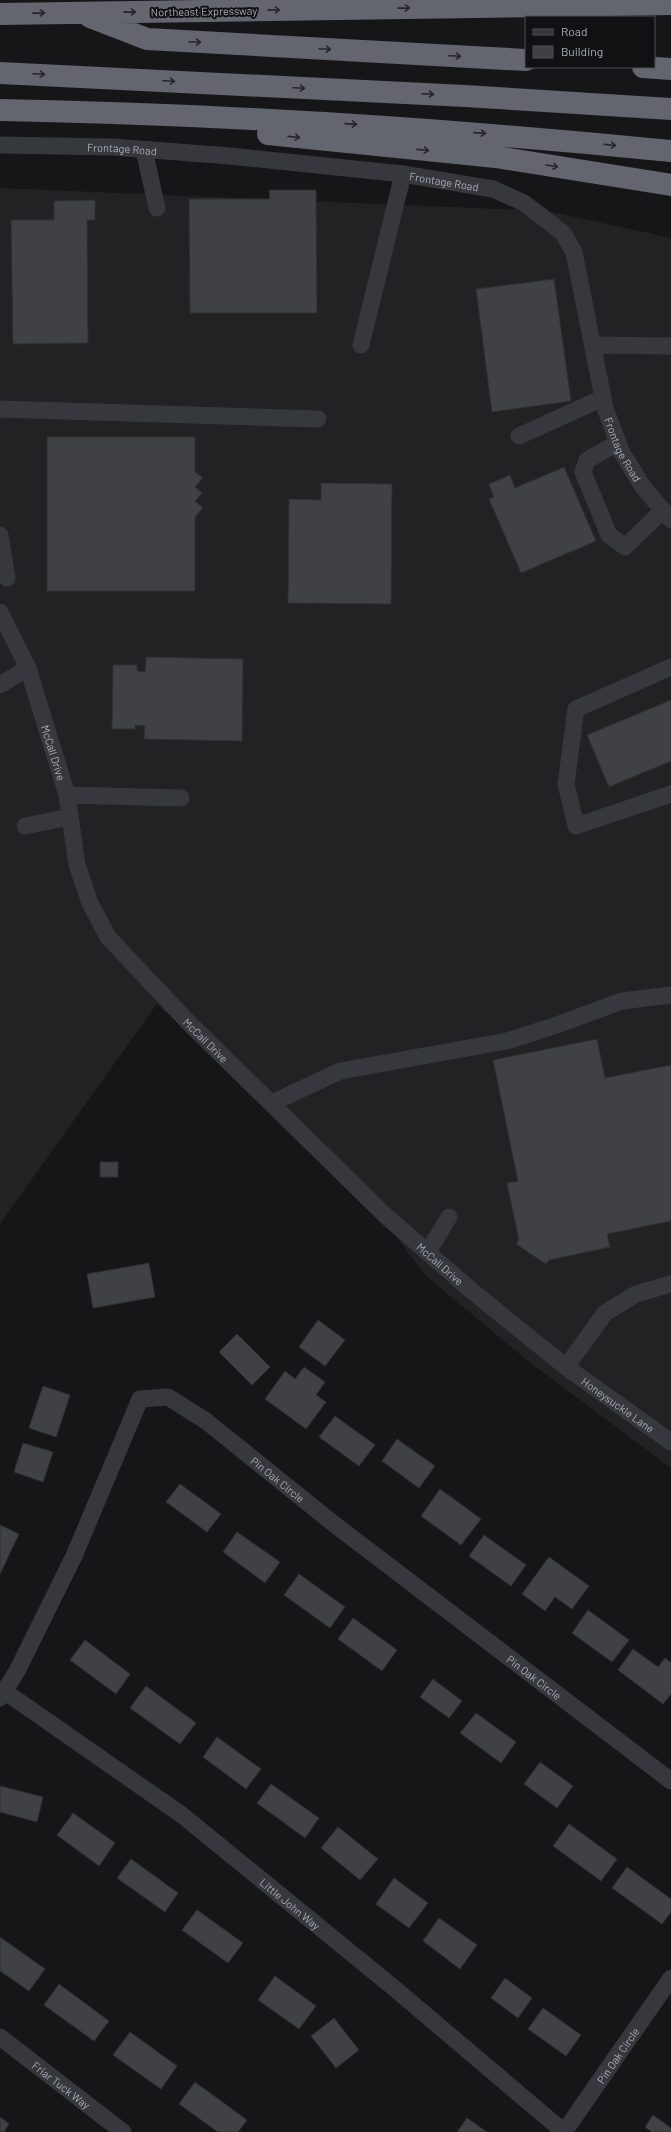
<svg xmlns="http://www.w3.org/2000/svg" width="671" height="2132" viewBox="0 0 671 2132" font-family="Barlow,sans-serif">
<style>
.built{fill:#222225}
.building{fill:#404145;stroke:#303034}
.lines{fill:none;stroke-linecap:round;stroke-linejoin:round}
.minor{stroke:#37383d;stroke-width:17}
.highway{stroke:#63666e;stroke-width:22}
.oneway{stroke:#26262a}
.labels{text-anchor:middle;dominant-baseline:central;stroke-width:4;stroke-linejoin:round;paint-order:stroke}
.street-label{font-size:11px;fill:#a8adb8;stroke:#111113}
</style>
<rect width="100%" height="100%" fill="#161618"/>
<path class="built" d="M0,188L547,211L671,238V1468L528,1361L425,1275L362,1191L157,1004L0,1224Z"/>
<path class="building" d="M269,190H316L317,313H190L189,199H270Z
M95,200V220H87L88,343L13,344L11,220H54V201Z
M554,279L571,401L492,412L476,289Z
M47,437H195V472L203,478L195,487L202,493L195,501L203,508L195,517V591H47Z
M564,467L596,541L521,573L489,499L494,497L489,484L510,475L515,488Z
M321,483L392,484L391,604L288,603L289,499L321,500Z
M146,657L243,659L242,741L144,739L145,726L135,725V729H112L113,665H137V671L145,672Z
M671,700V761L609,787L587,735Z
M597,1039L605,1078L671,1065V1221L607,1234L610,1247L549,1260L546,1264L516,1244L519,1240L507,1183L518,1181L493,1060Z
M100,1162H118V1177H100Z
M149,1263L155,1297L93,1308L87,1274Z
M318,1320L345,1340L325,1366L299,1347Z
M237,1334L270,1367L252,1385L219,1352Z
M304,1367L325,1382L316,1395L326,1402L306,1429L265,1399L285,1371L295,1379Z
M43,1386L70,1395L56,1437L29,1428Z
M335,1416L375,1445L359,1466L319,1437Z
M397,1439L435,1466L419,1488L382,1461Z
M23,1443L53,1452L43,1482L14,1472Z
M180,1484L221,1514L207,1532L166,1502Z
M440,1489L481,1519L461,1545L421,1516Z
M0,1525L19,1534L0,1574Z
M237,1532L280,1562L265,1583L223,1552Z
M484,1535L526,1565L511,1586L469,1556Z
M549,1557L589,1586L572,1609L555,1597L545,1611L522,1594Z
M299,1574L345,1607L330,1628L284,1595Z
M588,1610L629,1640L612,1662L572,1633Z
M353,1618L397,1650L382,1671L338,1639Z
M85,1640L130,1674L116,1694L70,1660Z
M633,1649L658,1667L665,1658L671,1663V1694L663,1704L618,1670Z
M433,1679L462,1701L449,1718L420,1697Z
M146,1686L196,1723L180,1744L130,1708Z
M476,1713L516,1742L501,1763L460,1733Z
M217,1737L261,1769L246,1789L203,1757Z
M540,1762L573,1786L557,1808L524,1784Z
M271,1784L319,1818L305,1838L257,1803Z
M0,1786L43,1797L37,1822L0,1812Z
M73,1813L115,1843L99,1866L57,1835Z
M569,1824L617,1859L601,1881L553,1846Z
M338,1827L378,1859L360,1880L321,1848Z
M131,1859L178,1893L165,1912L117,1878Z
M627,1867L671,1899V1912L662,1924L612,1888Z
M394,1878L428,1903L409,1928L376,1904Z
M197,1910L243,1943L228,1963L182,1930Z
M439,1918L477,1945L460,1969L423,1941Z
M0,1937L45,1969L29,1991L0,1971Z
M275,1976L316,2006L299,2029L258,2000Z
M505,1978L532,1998L518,2018L491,1998Z
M59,1984L109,2021L94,2041L44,2005Z
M543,2008L581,2035L566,2056L528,2029Z
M334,2018L359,2050L336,2068L311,2036Z
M130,2032L177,2066L161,2089L113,2055Z
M195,2082L247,2120L238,2132H218L179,2104Z
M653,2115L671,2128V2132H652L645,2127Z
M0,2117L9,2124L4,2132H0Z
M467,2118L487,2132H457Z"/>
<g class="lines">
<g class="minor">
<path id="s1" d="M0,145L113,147L230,156L403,174L493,189L524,203L563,233L574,252L605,408L621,451L643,487L671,520"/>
<path d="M144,150L157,208"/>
<path d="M361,345L403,174"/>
<path d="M593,345L671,346"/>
<path d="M0,409L318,419"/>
<path d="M519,436L603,398"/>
<path d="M618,443L587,460L583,472L609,535L625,547L663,510"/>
<path d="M0,535L7,578"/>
<path id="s2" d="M0,612L28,668L67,795L77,865L90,903L108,937L188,1022L386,1216L472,1291L566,1367L671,1442"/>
<path d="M671,667L576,709L566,784L576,826L671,794"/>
<path d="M0,685L28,668"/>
<path d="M67,795L181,798"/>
<path d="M25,826L70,817"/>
<path d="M272,1103L340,1071L507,1041L554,1026L622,1001L671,995"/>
<path d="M428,1252L449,1217"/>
<path d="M566,1367L605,1313L636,1294L671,1284"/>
<path id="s3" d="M4,1691L182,1815L394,1988L564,2132L671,1978"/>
<path id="s4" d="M0,1698L17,1671L74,1556L140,1399L168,1397L206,1421L334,1524L671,1781"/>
<path id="s5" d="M0,2037L123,2132"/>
</g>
<path class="highway" d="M0,14L671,4
M90,17L147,39L526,60
M643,67L671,69
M0,73L465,96L671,109
M0,110C224,114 448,129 671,151
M268,134L496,157L671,185"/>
</g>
<defs><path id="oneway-shaft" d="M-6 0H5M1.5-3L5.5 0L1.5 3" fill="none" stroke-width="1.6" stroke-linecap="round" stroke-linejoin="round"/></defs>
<g class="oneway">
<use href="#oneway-shaft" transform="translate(404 8) rotate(-1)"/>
<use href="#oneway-shaft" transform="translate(274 10) rotate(-1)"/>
<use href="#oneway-shaft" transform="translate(130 12) rotate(-1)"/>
<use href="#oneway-shaft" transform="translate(39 13) rotate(-1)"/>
<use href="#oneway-shaft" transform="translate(195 42) rotate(3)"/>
<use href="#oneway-shaft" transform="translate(325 49) rotate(3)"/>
<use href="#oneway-shaft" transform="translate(455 56) rotate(3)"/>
<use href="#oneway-shaft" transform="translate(39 74) rotate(3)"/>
<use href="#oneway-shaft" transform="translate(169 81) rotate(3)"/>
<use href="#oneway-shaft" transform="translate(299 88) rotate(3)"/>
<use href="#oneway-shaft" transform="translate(428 94) rotate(3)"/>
<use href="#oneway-shaft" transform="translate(351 124) rotate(4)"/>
<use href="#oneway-shaft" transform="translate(480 133) rotate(4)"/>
<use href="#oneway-shaft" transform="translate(294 137) rotate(6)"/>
<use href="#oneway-shaft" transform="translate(610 145) rotate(6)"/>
<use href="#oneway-shaft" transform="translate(423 150) rotate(6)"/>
<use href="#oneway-shaft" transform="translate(552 166) rotate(9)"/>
</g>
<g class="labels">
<g class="street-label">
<text transform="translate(204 11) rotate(-1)">Northeast Expressway</text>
<text stroke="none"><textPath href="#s1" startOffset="122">Frontage Road</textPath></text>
<text stroke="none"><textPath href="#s1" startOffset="446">Frontage Road</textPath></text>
<text stroke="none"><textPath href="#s1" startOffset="805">Frontage Road</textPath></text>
<text stroke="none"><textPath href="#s2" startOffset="151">McCall Drive</textPath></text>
<text stroke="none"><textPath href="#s2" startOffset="487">McCall Drive</textPath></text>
<text stroke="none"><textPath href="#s2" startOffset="811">McCall Drive</textPath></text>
<text stroke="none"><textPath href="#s2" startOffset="1038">Honeysuckle Lane</textPath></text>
<text stroke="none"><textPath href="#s4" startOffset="496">Pin Oak Circle</textPath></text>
<text stroke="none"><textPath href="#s4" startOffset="820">Pin Oak Circle</textPath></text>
<text stroke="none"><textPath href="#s3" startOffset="357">Little John Way</textPath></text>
<text stroke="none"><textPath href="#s3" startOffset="807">Pin Oak Circle</textPath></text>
<text stroke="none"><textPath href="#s5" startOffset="78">Friar Tuck Way</textPath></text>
</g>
</g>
<rect x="525" y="16" width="130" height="52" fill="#111113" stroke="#4d4f55"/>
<rect x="533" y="29" width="20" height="6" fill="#37383d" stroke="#4d4f55"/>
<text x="561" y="36" font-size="12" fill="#a8adb8">Road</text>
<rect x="533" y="46" width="20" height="12" fill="#404145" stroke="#4d4f55"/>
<text x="561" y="56" font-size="12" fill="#a8adb8">Building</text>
</svg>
